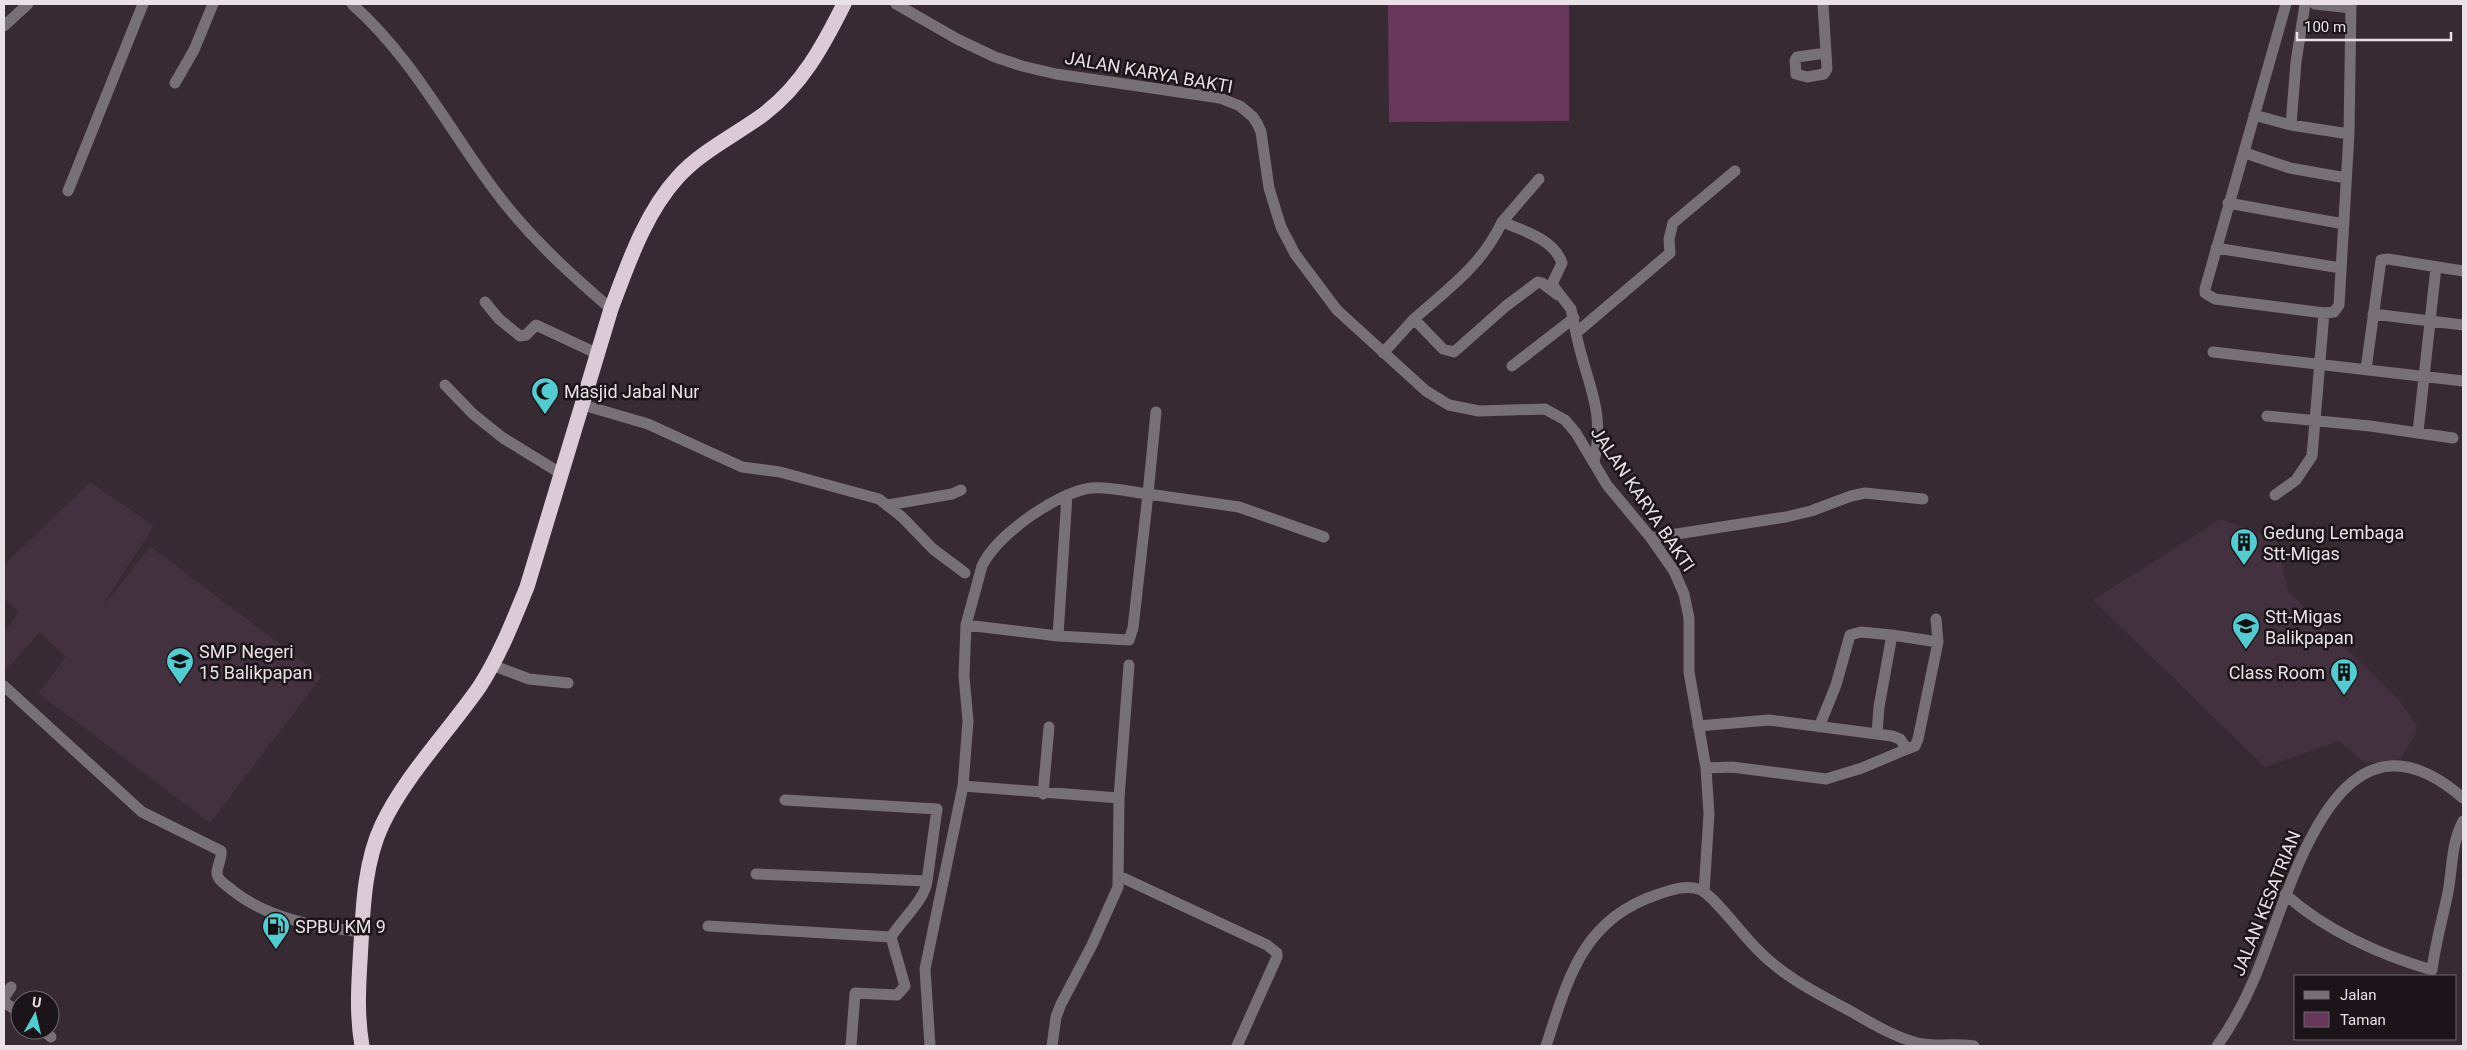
<svg xmlns="http://www.w3.org/2000/svg" width="2467" height="1050" viewBox="0 0 2467 1050" font-family="Roboto,sans-serif">
<style>
.built{fill:#44313f}
.green{fill:#67385b}
.lines{fill:none;stroke-linecap:round;stroke-linejoin:round}
.minor{stroke:#777075;stroke-width:11}
.highway{stroke:#dccbd7;stroke-width:15}
.labels{text-anchor:middle;dominant-baseline:central;stroke-width:5;stroke-linejoin:round;paint-order:stroke}
.street-label{font-size:18px;fill:#eae1e7;stroke:#1b1519}
.poi-label{font-size:18px;fill:#eae1e7;stroke:#1b1519;text-anchor:start}
</style>
<rect width="100%" height="100%" fill="#372a33"/>
<path class="built" d="M90,482L154,526L105,601L107,602L150,546L322,676L210,823L38,693L66,657L40,632L4,672V632L19,612L4,598V565Z
M2221,519L2276,540L2288,591L2399,700L2417,726L2415,736L2400,759L2365,763L2339,741L2265,767L2093,600Z"/>
<path class="green" d="M1388,4H1569V121L1389,122Z"/>
<g class="lines">
<path class="minor" d="M352,4C409,54 446,124 490,184C524,232 567,271 611,309
M896,4L957,39L995,57L1022,66L1056,74L1220,98L1240,106L1253,117L1258,125L1261,132L1269,188L1281,227L1295,254L1337,310L1426,391L1449,405L1479,411L1545,409L1565,420L1576,433L1607,485L1651,538L1674,571L1684,594L1689,618V672L1706,768L1709,814L1704,892
M1823,4L1827,69L1824,74L1807,77L1796,74L1795,60L1797,57L1826,53
M2286,4L2205,289V293L2215,299L2324,313L2334,312L2339,305L2349,134L2351,4
M2315,4L2351,8
M4,26L28,4
M175,83L194,50L213,4
M2254,115L2291,125L2349,134
M2291,125L2296,62L2305,4
M2245,153L2290,168L2346,178
M1539,179L1502,222C1522,230 1554,239 1562,263L1553,282L1554,287L1571,309L1576,333
M68,191L143,4
M2228,203L2344,224
M2216,248L2341,268
M485,302L499,319L520,336L526,335L536,325L598,354
M2373,314L2463,325
M1414,319C1449,288 1482,265 1502,222
M2213,352L2463,381
M1383,353L1414,319L1443,349L1454,352L1506,306L1538,282L1542,283L1558,295
M1512,366L1574,318
M2366,369L2381,260L2388,259L2463,271
M445,385L473,414L503,438L560,473
M583,405L648,424L742,467L780,472L879,499L902,517L933,549L965,573
M1156,412L1148,494L1239,507L1324,537
M2267,416L2370,426L2453,438
M2418,432L2436,267
M1594,462C1606,409 1586,383 1576,333L1670,253L1669,239L1673,223L1735,171
M2275,495L2296,480L2312,456L2324,313
M888,505L952,494L961,490
M1651,538L1786,517L1811,511L1851,496L1865,493L1923,499
M1058,636L1067,495
M492,665L529,679L568,683
M4,686L142,812L221,851C223,859 214,870 218,877C220,882 228,886 232,890C268,919 317,927 362,932
M1698,726L1769,720L1892,736L1900,739L1907,749L1862,768L1826,779L1732,767L1706,768
M1819,727L1836,685L1850,635L1861,632L1892,635
M1877,734L1879,707L1892,635L1938,642
M1907,749L1915,746L1918,739L1938,642L1936,619
M963,786L1119,798
M1043,794L1049,727
M785,800L937,809L927,881
M756,874L927,881C926,898 901,921 891,937L905,986L897,995L855,993L851,1046
M1119,876L1267,945L1277,953V957L1237,1046
M2285,894C2325,930 2380,955 2432,970C2435,945 2442,921 2447,897C2453,871 2450,846 2463,821
M708,926L891,937
M4,998L11,987
M4,1002L20,1013
M43,1030L51,1037
M930,1046L925,969L963,786L968,721L964,676L966,625L982,566C996,535 1058,492 1091,488C1109,486 1130,492 1148,494L1133,628L1129,640L1058,636L966,625
M1052,1046L1056,1017L1061,1004L1092,945L1118,887L1119,798L1129,665
M1546,1046C1568,979 1582,920 1656,895C1670,890 1687,884 1701,890C1714,896 1745,938 1758,950C1785,978 1819,994 1852,1012C1873,1024 1894,1037 1918,1043C1936,1047 1956,1043 1974,1046
M2217,1046C2232,1025 2245,1001 2255,977C2291,893 2335,687 2463,798"/>
<path class="highway" d="M362,1046C356,1011 359,980 361,944C363,906 365,861 382,825C405,776 449,731 480,686C500,655 513,621 527,587L611,309C628,264 645,213 678,177C700,152 737,134 764,114C802,85 823,46 844,4"/>
</g>
<defs>
<g id="mosque-pin" transform="scale(1.4375)"><path d="M0 17L-7.5 6A9.5 9.5 0 1 1 7.5 6Z" fill="#51ccd1" stroke="#1b1519"/><path d="M3.5-4.9A6 6 0 1 0 3.5 4.9A5 5 0 1 1 3.5-4.9Z" fill="#111"/></g>
<g id="building-pin" transform="scale(1.4375)"><path d="M0 17L-7.5 6A9.5 9.5 0 1 1 7.5 6Z" fill="#51ccd1" stroke="#1b1519"/><path d="M-4-6H4V6H1V3H-1V6H-4ZM-2.5-4.3h1.7v1.8h-1.7ZM.8-4.3h1.7v1.8H.8ZM-2.5-1h1.7V.8h-1.7ZM.8-1h1.7V.8H.8Z" fill="#111"/></g>
<g id="university-pin" transform="scale(1.4375)"><path d="M0 17L-7.5 6A9.5 9.5 0 1 1 7.5 6Z" fill="#51ccd1" stroke="#1b1519"/><path d="M0-5L7-2L0 1L-7-2ZM-4 1L0 2.5L4 1V4Q0 6-4 4Z" fill="#111"/></g>
<g id="school-pin" transform="scale(1.4375)"><path d="M0 17L-7.5 6A9.5 9.5 0 1 1 7.5 6Z" fill="#51ccd1" stroke="#1b1519"/><path d="M0-5L7-2L0 1L-7-2ZM-4 1L0 2.5L4 1V4Q0 6-4 4Z" fill="#111"/></g>
<g id="fuel-pin" transform="scale(1.4375)"><path d="M0 17L-7.5 6A9.5 9.5 0 1 1 7.5 6Z" fill="#51ccd1" stroke="#1b1519"/><path d="M-5.5-6h7V0h2V4h1.3V-2.5L3-4.5l.8-.8L6-3V5H2.5V1h-1V6h-7ZM-4.2-4.7v3.2H.2V-4.7Z" fill="#111"/></g>
</defs>
<g fill-rule="evenodd">
<use href="#mosque-pin" x="545" y="391"/>
<use href="#building-pin" x="2244" y="542"/>
<use href="#university-pin" x="2246" y="626"/>
<use href="#school-pin" x="180" y="661"/>
<use href="#building-pin" x="2344" y="672"/>
<use href="#fuel-pin" x="276" y="926"/>
</g>
<g class="labels">
<g class="street-label">
<text transform="translate(1149 72) rotate(10)">JALAN KARYA BAKTI</text>
<text transform="translate(1643 499) rotate(56)">JALAN KARYA BAKTI</text>
<text transform="translate(2266 903) rotate(-68)">JALAN KESATRIAN</text>
</g>
<g class="poi-label">
<text x="564" y="391">Masjid Jabal Nur</text>
<text x="2263" y="532">Gedung Lembaga<tspan x="2263" dy="21">Stt-Migas</tspan></text>
<text x="2265" y="616">Stt-Migas<tspan x="2265" dy="21">Balikpapan</tspan></text>
<text x="199" y="651">SMP Negeri<tspan x="199" dy="21">15 Balikpapan</tspan></text>
<text x="2325" y="672" text-anchor="end">Class Room</text>
<text x="295" y="926">SPBU KM 9</text>
</g>
</g>
<rect width="2467" height="1050" fill="none" stroke="#eae1e7" stroke-width="10"/>
<rect x="2294" y="975" width="162" height="65" fill="#1b1519" stroke="#6e676b"/>
<rect x="2304" y="991" width="25" height="8" fill="#777075" stroke="#6e676b"/>
<text x="2340" y="1000" font-size="15" fill="#eae1e7">Jalan</text>
<rect x="2304" y="1012" width="25" height="15" fill="#67385b" stroke="#6e676b"/>
<text x="2340" y="1025" font-size="15" fill="#eae1e7">Taman</text>
<g transform="translate(35 1015) rotate(8)"><circle r="24" fill="#1b1519" stroke="#6e676b"/>
<path d="M0-4L9 19L0 12L-9 19Z" fill="#51ccd1"/>
<text y="-8" font-size="14" font-weight="bold" text-anchor="middle" fill="#eae1e7">U</text>
</g>
<path d="M2297 32v8h154v-8" fill="none" stroke="#eae1e7" stroke-width="2.5"/>
<text x="2304" y="32" font-size="15" fill="#eae1e7" stroke="#1b1519" stroke-width="4" paint-order="stroke">100 m</text>
</svg>
